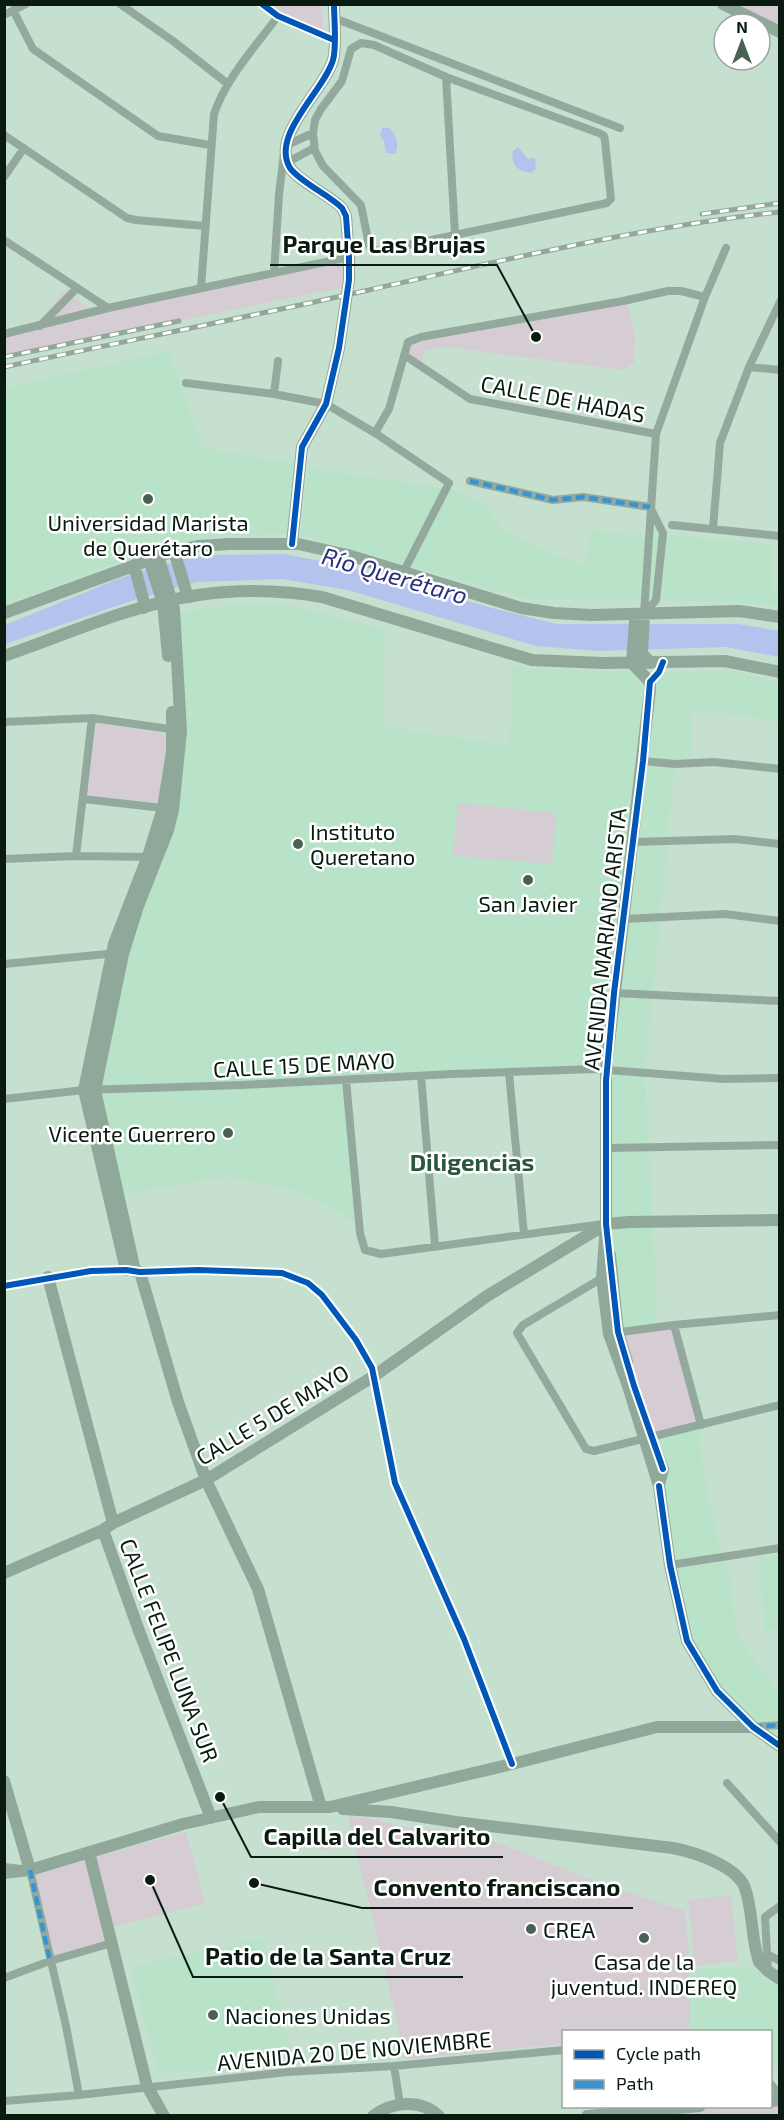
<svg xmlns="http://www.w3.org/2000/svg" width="784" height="2120" viewBox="0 0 784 2120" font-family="'Exo 2',sans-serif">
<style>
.built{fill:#b9e3c8}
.green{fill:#d6ccd4}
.water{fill:#b3c3ed}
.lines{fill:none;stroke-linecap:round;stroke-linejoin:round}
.street{stroke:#94a99d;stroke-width:8}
.secondary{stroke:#8fa899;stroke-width:12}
.rail-casing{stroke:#93a89b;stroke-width:5}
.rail{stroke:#fff;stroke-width:3;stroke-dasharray:9;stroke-linecap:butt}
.quiet{stroke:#3794d3;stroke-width:4.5;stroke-dasharray:9 4.5;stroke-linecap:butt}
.cycleway-casing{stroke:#fff;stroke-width:10}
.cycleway{stroke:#0057b8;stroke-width:6}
.poi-dot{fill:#4b6054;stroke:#fff;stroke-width:2}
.labels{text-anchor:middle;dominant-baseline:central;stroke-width:5;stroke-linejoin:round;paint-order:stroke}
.street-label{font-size:22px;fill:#091b11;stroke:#fff}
.poi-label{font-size:22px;fill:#091b11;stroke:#fff}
.water-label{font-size:24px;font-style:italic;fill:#2d2e7c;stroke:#fff}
.neighbourhood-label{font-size:24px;font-weight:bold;fill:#2c573e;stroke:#fff}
.leader{fill:none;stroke:#091b11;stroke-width:2}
.callout-dot{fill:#091b11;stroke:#fff;stroke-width:2}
.callout-label{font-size:24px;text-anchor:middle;font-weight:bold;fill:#091b11;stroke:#fff;stroke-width:5;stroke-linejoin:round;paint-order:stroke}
</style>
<rect width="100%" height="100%" fill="#c6e0d0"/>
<path class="built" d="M169,351L203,448L296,464L288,534L226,535L172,544L121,561L5,605V388Z
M308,468L449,489L483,504L506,532L539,548L584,566L591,529L644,537L667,535L772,544L771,590L779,591V608L767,604L656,600L527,599L301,535Z
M230,605H288L385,629L383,726L510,746L512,665L531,669L643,672L650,682L659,672L724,670L779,682V723L738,714L691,712L692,762L675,764L645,1072L658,1327L618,1332L606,1224V1069L347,1080L359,1227L335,1210L290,1189L225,1177L117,1195L95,1090L179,753L173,613Z
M701,1425L702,1463L719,1547L728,1567L738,1636L779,1693V1746L735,1711L687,1641L670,1565L663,1469L651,1438Z
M779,1554V1629L764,1632L759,1557Z
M263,1938L294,2064L158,2074L131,1967Z
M751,1967L779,1984V2071L771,2065L770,2032H703L700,2030L690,2031V1969Z"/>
<path class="green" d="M269,5H322L323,31L281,13Z
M737,5H779V26Z
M349,257V280L342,287L334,289L5,357V334Z
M64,291L92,311L36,325Z
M627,303L635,334L634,363L625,370L445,347L425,350L419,369L406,360L409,344Z
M96,723L168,734V751L160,803L88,795Z
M458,803L556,813L552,864L453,856Z
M674,1325L701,1425L651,1438L618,1332Z
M348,1816L373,1819L405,1827L471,1832L602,1884L685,1911L690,1969V2031L564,2032L563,2044L406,2059Z
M186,1832L205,1903L113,1927L94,1857Z
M343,1832L346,1846L320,1851L317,1839Z
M89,1852L112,1943L50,1961L30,1870Z
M731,1895L738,1961L695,1966L688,1900Z
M779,2102V2115L626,2116L737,2107L770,2106Z"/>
<path class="water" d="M382,128H390C396,136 400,144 395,154L386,153L384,141L380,135Z
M518,147L528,159L535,158L536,169L531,173C518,171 510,165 513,151Z
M284,554L341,565L492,608L556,624H738L780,631L779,657L726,647L598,651L536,646L348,590L282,579L196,582L137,599L5,644V625L128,575L184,559L214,555Z"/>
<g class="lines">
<path class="street" d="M120,4L173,41L228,84
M262,4L278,16L334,40
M13,10L33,49L158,136L210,145
M4,15L26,4
M334,18L620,128
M361,43L374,45L446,77L599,133L604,136L605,141L611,199L607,203L379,251L371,249L369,245L361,205L323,166L315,151L313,133L315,120L321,109L342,81L351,49Z
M446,77L455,234
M4,135L127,218L136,220L205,226
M288,162L314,148
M4,177L24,148
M4,240L108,308
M274,273L279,194L285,146L313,133
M201,288L214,114C226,78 256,46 278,16
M40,326L77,288
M4,334L108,308L349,257
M404,355L470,399L656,434
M749,367L780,370
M186,383L274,394L326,404L375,433L449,483L404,571
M274,394L278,361
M375,433L389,409L408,342L421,337L623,301L668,291H681L705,297
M470,481L553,500L583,497L650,507
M672,525L780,536
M713,529L720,443L749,367L780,302
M644,614L656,434L705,297L726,248
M644,614L656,600L663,533L650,507
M4,722L92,718L177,730
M643,761L675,764L714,762L780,769
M83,799L163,808
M633,842L735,839L780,844
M76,856L92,718
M4,859L76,856L151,857
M624,919L725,914L780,921
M4,964L117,953
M614,993L780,1001
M509,1073L524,1234
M421,1076L435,1246
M346,1080L360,1233L365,1250L381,1254L603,1224
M4,1099L84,1090L242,1085L453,1074L595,1069L724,1079L780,1078
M607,1148L780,1145
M602,1278L523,1325L517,1333L586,1449L594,1451L780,1405
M4,1286L91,1271L126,1270L140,1272L198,1270L282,1273L308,1283L322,1295L356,1340L372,1368L395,1483L464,1639L512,1764
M674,1325L701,1425
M613,1333L674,1325L780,1315
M670,1565L780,1548
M753,1727L780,1725
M727,1783L780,1842
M4,1867L30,1870L66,2026L79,2095
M767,1954L780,1961
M768,1971L765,1917L780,1906
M4,1978L50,1961L112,1943
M394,2066L400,2104
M770,2083L780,2096
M4,2101L79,2095L288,2072L394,2066L564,2050"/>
<path class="secondary" d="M723,4L780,32
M292,544L302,447L326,404L339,348L349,280V257L346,216L342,208C329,195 300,182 290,168C270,135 324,91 333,60C337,46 334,20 334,4
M174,551L186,591L190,597
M149,560L163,603L168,656
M134,565L144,602V608
M4,613L174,551L199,546L229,544H298L348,555L521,608L554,613L592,615L739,611L780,617
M644,614L635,621L632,663L650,682V690L606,1069V1224L602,1278L609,1334L628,1386L659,1486L670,1565L687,1641L717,1691L753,1727L780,1746
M644,614L642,653L650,663
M4,656C67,634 132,605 198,595C239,589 281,590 322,597L532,660L602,663L725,661L780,672
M610,1255L618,1332L627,1362
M126,1270L84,1090L114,944L148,856L163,808L172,752V712
M135,1271L95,1090L123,954L138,906L168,830L173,810L181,731L174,609L158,556
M140,1272L178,1402L206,1480L258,1589L321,1807
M48,1277L113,1523
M654,1447L663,1469L659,1485
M103,1530L139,1631L211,1818
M4,1573L103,1530L113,1523L206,1480L374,1376L487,1296L606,1224L629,1222L780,1220
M4,1781L30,1870
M343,1809L391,1812L456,1822L673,1848C694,1852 737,1866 745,1888C753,1911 751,1938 759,1962L768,1971L780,1979
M89,1852L147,2086L164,2116
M4,1873L30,1870L183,1824L259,1807H330L512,1764L657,1727H753
M770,2101L780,2100
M373,2116C392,2102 420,2098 439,2116
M587,2116L700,2106"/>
<g class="rail-casing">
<path id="rail" d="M702,214L780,203
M4,357L179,321
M4,367C126,341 248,317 369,290C505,260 641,227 780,212"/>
</g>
<use href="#rail" class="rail"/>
<path class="quiet" d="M470,481L553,500L583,497L650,507
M753,1727L780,1725
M30,1870L50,1961"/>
<g class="cycleway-casing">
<path id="cycleway" d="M262,4L278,16L334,40
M292,544L302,447L326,404L339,348L349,280V257L346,216L342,208C329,195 300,182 290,168C270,135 324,91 333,60C337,46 334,20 334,4
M663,662L659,672L650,682L643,761L614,993L606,1081V1224L618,1332L634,1386L663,1469
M4,1286L91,1271L126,1270L140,1272L198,1270L282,1273L308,1283L322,1295L356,1340L372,1368L395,1483L464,1639L512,1764
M659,1486L670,1565L687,1641L717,1691L753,1727L780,1746"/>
</g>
<use href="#cycleway" class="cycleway"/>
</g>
<g class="poi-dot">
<circle cx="148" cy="499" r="6"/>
<circle cx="298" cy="844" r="6"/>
<circle cx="528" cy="880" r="6"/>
<circle cx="228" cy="1133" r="6"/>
<circle cx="531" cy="1929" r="6"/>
<circle cx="644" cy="1938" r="6"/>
<circle cx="213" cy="2015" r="6"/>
</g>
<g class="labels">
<g class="street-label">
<text transform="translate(563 398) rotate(11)">CALLE DE HADAS</text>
<text transform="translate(604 939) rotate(-84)">AVENIDA MARIANO ARISTA</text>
<text transform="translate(304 1064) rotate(-3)">CALLE 15 DE MAYO</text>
<text transform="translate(272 1414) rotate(-31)">CALLE 5 DE MAYO</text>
<text transform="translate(170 1650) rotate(69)">CALLE FELIPE LUNA SUR</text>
<text transform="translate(354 2050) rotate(-5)">AVENIDA 20 DE NOVIEMBRE</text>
</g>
<g class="poi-label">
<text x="148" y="522">Universidad Marista<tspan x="148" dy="25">de Querétaro</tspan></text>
<text x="310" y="831" text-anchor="start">Instituto<tspan x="310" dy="25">Queretano</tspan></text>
<text x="528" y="903">San Javier</text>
<text x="216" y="1133" text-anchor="end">Vicente Guerrero</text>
<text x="543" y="1929" text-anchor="start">CREA</text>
<text x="644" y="1961">Casa de la<tspan x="644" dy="25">juventud. INDEREQ</tspan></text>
<text x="225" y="2015" text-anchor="start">Naciones Unidas</text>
</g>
<g class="water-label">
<text transform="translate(395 575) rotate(16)">Río Querétaro</text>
</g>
<g class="neighbourhood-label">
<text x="472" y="1161">Diligencias</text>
</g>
</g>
<path class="leader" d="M536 337L497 265H270M220 1797L251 1857H503M254 1883L362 1908H633M150 1880L193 1977H463"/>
<g class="callout-dot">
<circle cx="536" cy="337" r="6"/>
<circle cx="220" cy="1797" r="6"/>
<circle cx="254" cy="1883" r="6"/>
<circle cx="150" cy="1880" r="6"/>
</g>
<g class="callout-label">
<text x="384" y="253">Parque Las Brujas</text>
<text x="377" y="1845">Capilla del Calvarito</text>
<text x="497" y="1896">Convento franciscano</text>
<text x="328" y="1965">Patio de la Santa Cruz</text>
</g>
<rect width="784" height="2120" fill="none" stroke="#091b11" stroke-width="12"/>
<rect x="562" y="2030" width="210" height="78" fill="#ffffff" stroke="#9da4a0" stroke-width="1.5"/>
<rect x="574" y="2050" width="30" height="9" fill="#0057b8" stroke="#9da4a0" stroke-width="1.5"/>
<text x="616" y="2060" font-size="18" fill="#091b11">Cycle path</text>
<rect x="574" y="2080" width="30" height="9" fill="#3794d3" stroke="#9da4a0" stroke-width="1.5"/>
<text x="616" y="2090" font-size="18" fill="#091b11">Path</text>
<g transform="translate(742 42)"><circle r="28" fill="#ffffff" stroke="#9da4a0" stroke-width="1.5"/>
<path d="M0-4.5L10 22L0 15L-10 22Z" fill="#4b6054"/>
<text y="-9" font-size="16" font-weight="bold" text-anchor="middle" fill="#091b11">N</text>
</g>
</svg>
